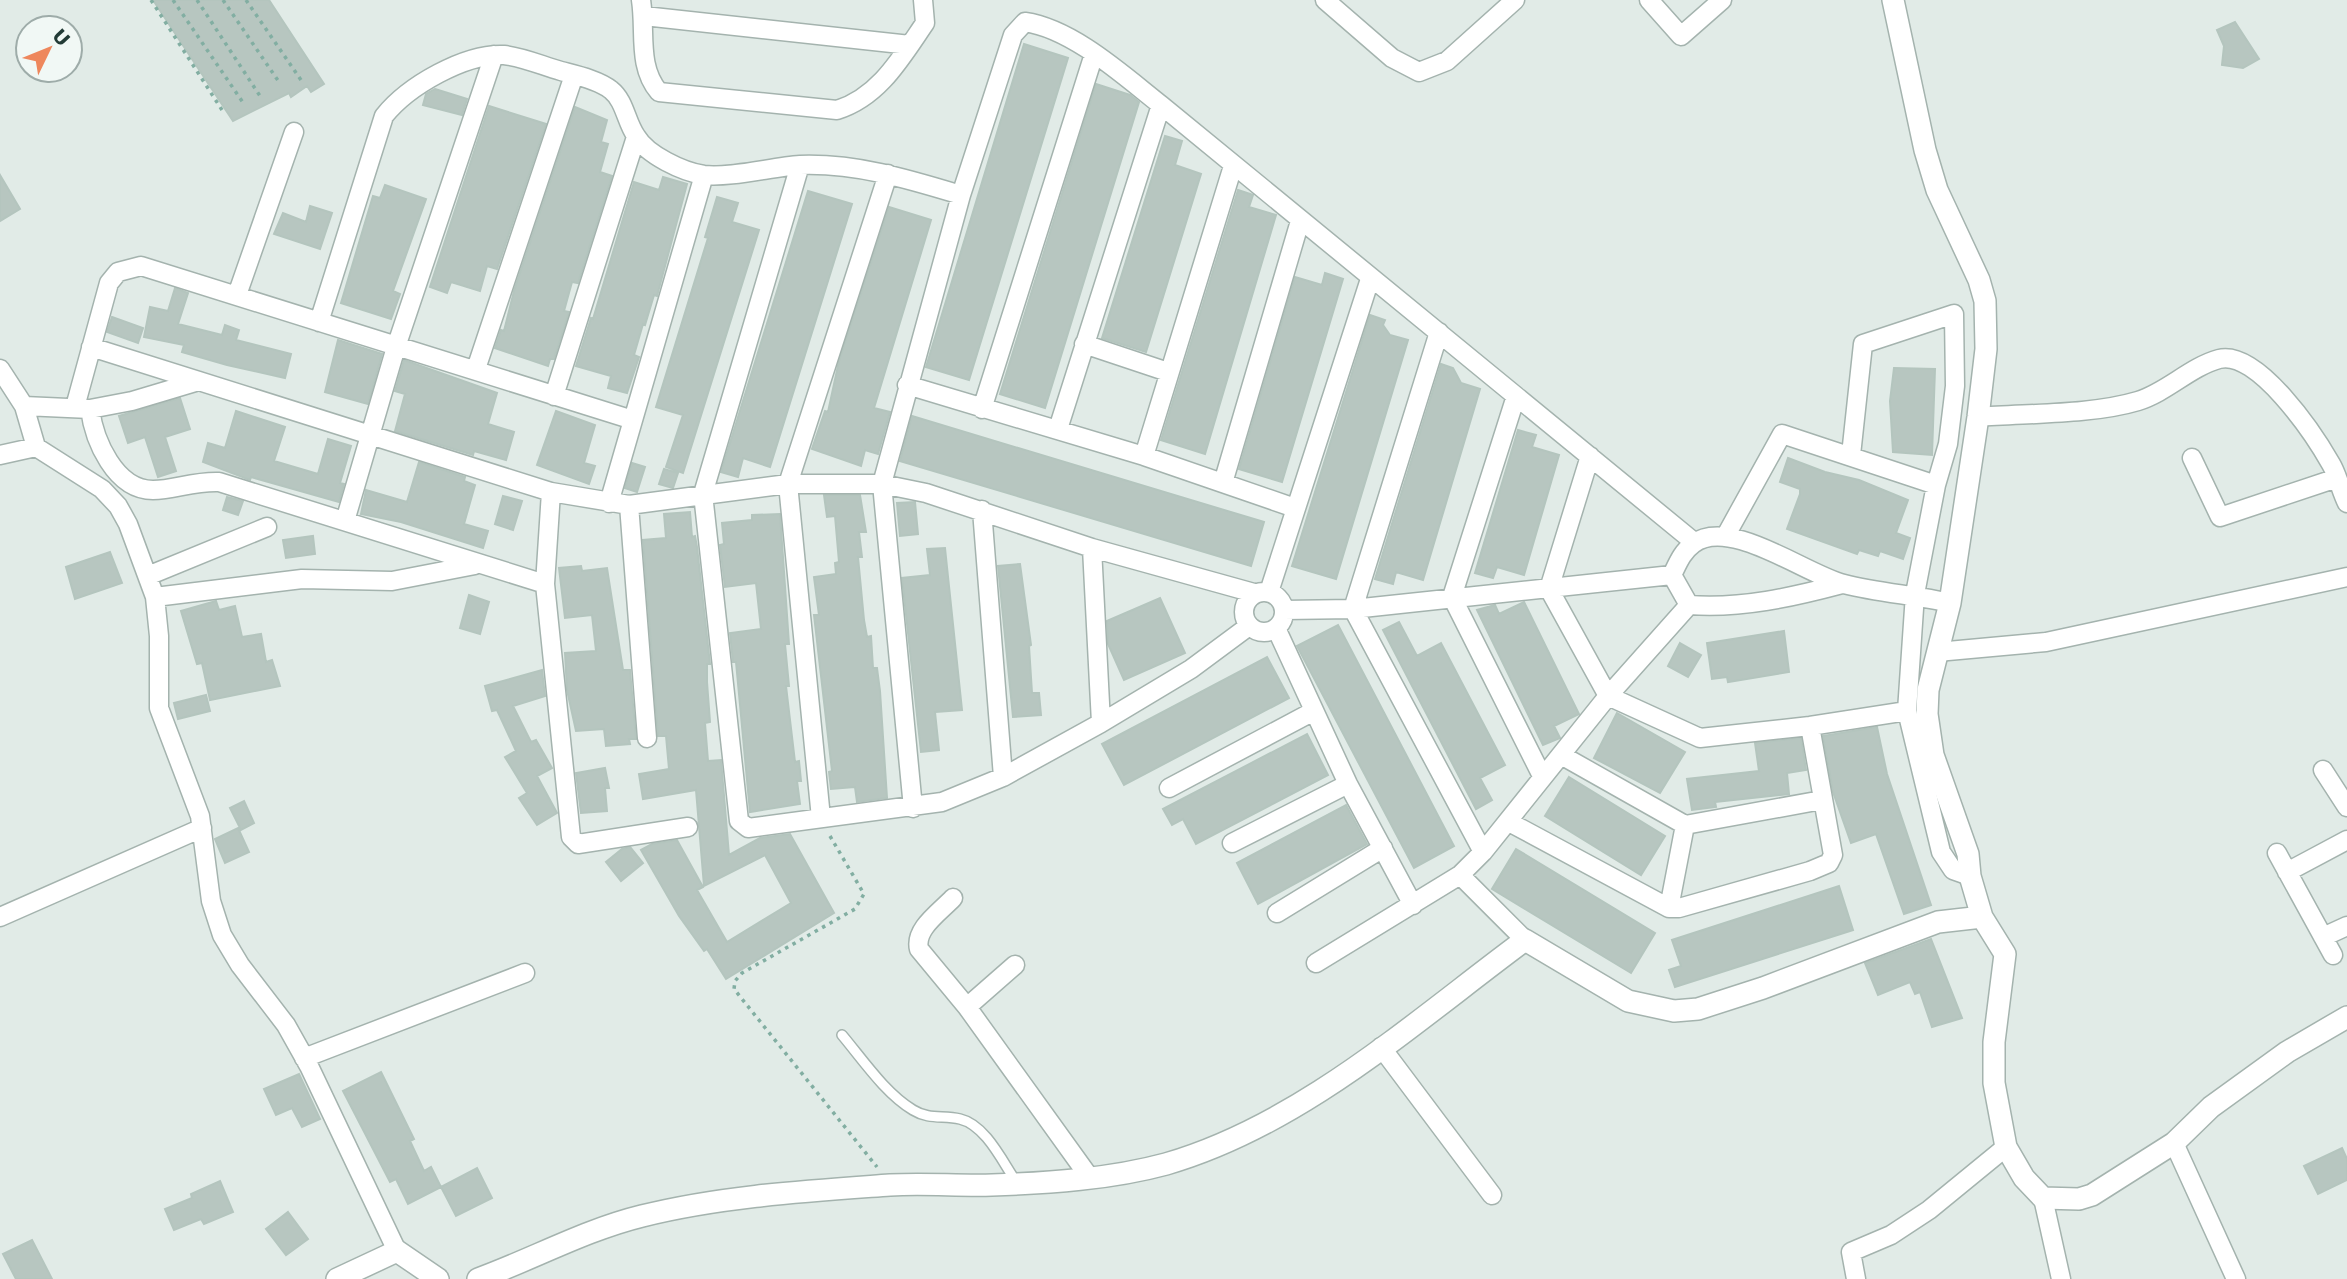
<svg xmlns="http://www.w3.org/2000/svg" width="2347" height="1279" viewBox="0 0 2347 1279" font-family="'DejaVu Sans',sans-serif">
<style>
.building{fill:#b7c6c0;stroke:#b4c5be;stroke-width:2}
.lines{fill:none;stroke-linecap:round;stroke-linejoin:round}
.service-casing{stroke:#a4b3ae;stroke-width:12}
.minor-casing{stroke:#a4b3ae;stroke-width:21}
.tertiary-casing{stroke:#a4b3ae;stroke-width:24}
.path{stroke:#82aea2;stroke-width:3.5;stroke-dasharray:3.5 5;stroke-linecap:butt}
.service{stroke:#fff;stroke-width:9}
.minor{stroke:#fff;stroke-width:18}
.tertiary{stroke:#fff;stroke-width:21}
</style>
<rect width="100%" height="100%" fill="#e1ebe7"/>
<path class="building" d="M153,0H269L324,84L311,92L307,86L291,97L289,93L233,121Z
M2235,22L2259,59L2243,68L2222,65L2224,46L2217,30Z
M1024,44L1068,58L969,380L926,367Z
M1096,84L1130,95L1139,102L1045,408L1000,394Z
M435,89L467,99L462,115L423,105L426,94Z
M489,106L546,124L497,269L487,266L480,291L451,282L447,293L430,287Z
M575,107L607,120L601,142L608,144L600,172L612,176L578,283L572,282L564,311L569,312L554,359H550L548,366L495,348L501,330L504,331L514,291Z
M1165,136L1182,141L1175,165L1201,174L1146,352L1102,338Z
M0,175L20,209L0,221Z
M663,177L687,184L657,296L654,295L645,325L643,324L634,355L639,357L627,393L608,388L611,376L576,366L591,318L593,319L634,182L659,190Z
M385,185L426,199L393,291L400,294L391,319L341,303L373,196L380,198Z
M1238,190L1253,195L1249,207L1276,215L1205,454L1161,440Z
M808,191L852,204L770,467L743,458L738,477L721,472Z
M717,197L738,203L732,222L759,230L683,473L666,467L683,415L656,407L708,238L705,237Z
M310,206L332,213L320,249L274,234L283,213L306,222Z
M889,207L931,220L874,408L890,412L878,454L865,450L861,466L812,449L825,411L828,412L839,361Z
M1325,273L1343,279L1282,482L1239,469L1295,277L1322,285Z
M175,288L188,293L178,324L222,335L225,325L239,330L236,340L291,354L285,378L227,365L182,352L184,345L144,337L150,307L168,311Z
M1370,315L1385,320L1383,325L1390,335L1408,340L1336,579L1292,566Z
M112,317L143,328L138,343L107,332Z
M338,340L382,354L368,404L325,392Z
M404,360L497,393L488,424L514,432L506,460L474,451L473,455L395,431L405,394L395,391Z
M1441,364L1453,368L1461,383L1480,389L1423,580L1396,572L1393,584L1375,579Z
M1894,368L1935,369L1932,455L1893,452L1890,401Z
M180,398L190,429L165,437L176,471L158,477L145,437L128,443L119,416Z
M236,411L285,427L274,461L318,474L328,439L351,446L340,483L344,484L339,502L251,477L250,480L203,462L208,443L225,448Z
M556,411L595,425L584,463L595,466L589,484L537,465Z
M912,416L1264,522L1251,566L900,461Z
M1518,430L1536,435L1532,447L1559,455L1524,575L1497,567L1493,578L1475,573Z
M1788,458L1825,472L1859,480L1908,500L1896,533L1910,538L1903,559L1880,551L1878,556L1859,550L1857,554L1787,529L1800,494V489L1780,482Z
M419,462L465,477L464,481L475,485L464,524L488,531L483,548L401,522L361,514L366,490L407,502Z
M632,463L645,467L637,492L625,488Z
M664,469L678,473L673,488L659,484Z
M824,495H860L866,532H859L862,557H858L864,620L867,637L871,636L873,668H877L880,691L887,798L857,802L855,787L831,789L829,772L832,771L814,615H819L814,577L836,574L835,563L839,562L835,516L827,517Z
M503,496L522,501L513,530L495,524Z
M227,497L243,501L238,515L223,510Z
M915,502L918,534L900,536L897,503Z
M690,512L692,537L695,536L697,547L710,664H707V682L710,722L705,723L708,761L721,760L729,855L760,838L790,834L834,913L726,979L707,949L704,951L679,916L641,850L652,844L677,840L703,887L697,890L727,942L791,903L765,855L704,886L696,790L643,799L639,774L669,769L666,736H658L643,540L666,538L664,514Z
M780,514L789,644H785L789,686H786L795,762L799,761L801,781H797L800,804L750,812L736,662H733L730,633L761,629L756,583L725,587L720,545L724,544L722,523L752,520V515Z
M313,536L315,554L286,558L283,540Z
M945,548L962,710L935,712L939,750L921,752L902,578L930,575L927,549Z
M110,552L122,583L75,599L66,567Z
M1020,564L1031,645L1029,646L1032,693H1039L1041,715L1013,717L998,566Z
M581,566L582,571L607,568L623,670H630L636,739H629L630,744L606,746L604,729L576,731L567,690L565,653L596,651L592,615L565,618L559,568Z
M469,595L489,602L480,634L460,628Z
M1160,598L1185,653L1124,680L1108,644L1107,621Z
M216,601L219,610L235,606L242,637L261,634L266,662L272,660L280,686L210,700L202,663L197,664L181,611Z
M1524,602L1579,714L1554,726L1560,738L1543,745L1477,610L1495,605L1499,614Z
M1399,622L1417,656L1441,643L1505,765L1480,778L1492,800L1476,809L1383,630Z
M1338,625L1454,846L1414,868L1297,646Z
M1784,631L1789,672L1728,682L1727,677L1712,679L1707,643Z
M1680,643L1701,655L1688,677L1668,666Z
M1267,657L1289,698L1124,785L1102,744Z
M542,670L545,696L513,706L531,742L536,740L552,768L537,776L557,813L537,825L519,798L527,793L505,757L516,751L497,710L492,711L485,686Z
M206,695L210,711L178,719L174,703Z
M1617,713L1685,752L1660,793L1594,758Z
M1877,727L1887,774L1931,905L1904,914L1876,834L1851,843L1833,792L1823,736Z
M1307,734L1328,775L1196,844L1183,819L1172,825L1163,809Z
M1801,738L1806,770L1787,773L1789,794L1715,802L1716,807L1692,810L1687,779L1759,771L1755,743Z
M605,768L609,788H605L607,811L581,813L576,773Z
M1569,777L1665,836L1641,875L1545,816Z
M244,801L254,823L241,830L230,808Z
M1346,805L1367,844L1258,904L1237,863Z
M238,828L249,852L225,863L215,839Z
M630,847L643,863L621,881L606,862L622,849Z
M1516,849L1655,933L1631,973L1492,889Z
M1839,886L1853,930L1675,987L1669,970L1681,966L1672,940Z
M1931,939L1962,1018L1932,1027L1920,992L1915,994L1910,982L1878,995L1865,963Z
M381,1072L414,1139L410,1141L424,1171L431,1167L441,1187L408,1204L396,1179L390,1182L343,1091Z
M299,1074L320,1119L302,1127L292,1108L276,1115L264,1089Z
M2342,1148L2347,1159V1180L2318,1194L2304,1166Z
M477,1168L492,1198L456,1216L441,1187Z
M220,1181L233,1212L204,1224L201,1219L174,1230L165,1209L192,1198L191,1194Z
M288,1212L308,1239L286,1255L266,1229Z
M32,1240L52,1279H16L3,1254Z"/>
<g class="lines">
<g class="service-casing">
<path id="service" d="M842,1035C863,1060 885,1093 913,1110C929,1120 943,1115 960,1119C986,1125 1003,1163 1017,1183"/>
</g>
<g class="minor-casing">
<path id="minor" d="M641,0C646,32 637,66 659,92L837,110C879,97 901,58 925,23L923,0
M1325,0L1392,58L1419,72L1447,61L1515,0
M1649,0L1681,36L1722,0
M644,16L910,45
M800,165L703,494L739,821L748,828L942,802L1003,777L1101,723L1191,669L1249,626
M237,295L294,132
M319,322L384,116C408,86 465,53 504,55C523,57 543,66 561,71C576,75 599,80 611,90C625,101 626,122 636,136C647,155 683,172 704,175C730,178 772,167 800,165C856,163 908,179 961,195
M1439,332L1353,609L1483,852
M1084,344L1168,372
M91,347L551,492L629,505L788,484H882L926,493L1092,548L1254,593
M0,369L24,406L36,447L102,489L118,506L128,524L155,597L159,636V708L200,816L211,901L222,935L240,965L286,1025L309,1066L397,1251
M476,369L574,75
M907,385L1144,456L1295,508
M554,396L636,137
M1516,396L1452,597L1542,776
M24,406L90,409L132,401L199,381
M75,407L109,283L118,272L141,266L633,420
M90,409C94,440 115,490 153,490C174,490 193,481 219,482L545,584
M982,409L1094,54
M1978,417C2028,413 2091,415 2138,401C2167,392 2190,367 2219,359C2257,349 2314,434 2331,464C2338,476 2341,491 2347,503
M1058,429L1161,105
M0,455L36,447
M1851,455L1863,344L1954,314L1955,386L1948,444L1936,485L1915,594L1907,711L1941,852L1953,870L1970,876
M1144,456L1233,166
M1590,456L1549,589L1608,696L1700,738L1810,726L1907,711
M2192,458L2220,517L2337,478
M1223,483L1300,221
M551,492L545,584L571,837L578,844L688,827
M609,503L704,175
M629,505L647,738
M982,510L1003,777
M345,521L396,347L494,55
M1725,537L1782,434L1936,485
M1092,548L1101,723
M150,575L267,527
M1842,584C1793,597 1741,609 1689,605L1672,575C1678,563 1682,552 1693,544C1729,516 1807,575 1844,584C1879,593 1915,595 1950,603
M1244 612a20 20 0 1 1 40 0a20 20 0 1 1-40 0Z
M1269,592L1370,279
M155,597L302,579L392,581L475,565
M1284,610L1353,609L1672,575
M1276,628L1348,784L1413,905
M1937,652L2046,642L2347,577
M1561,755L1685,825L1822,800
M2323,770L2347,807
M1169,788L1314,711
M913,808L882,484L961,195L1013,35L1025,22C1073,29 1124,76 1161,105L1694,542
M821,818L788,484L888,174
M1509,822L1669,908H1679L1810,871L1829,863L1833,855L1810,726
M1232,843L1348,784
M2277,853L2333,955
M2287,872L2347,840
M1460,875L1525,940
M953,898C940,912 914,929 919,949L967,1007L1090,1178
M1669,908L1685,825
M1277,913L1383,848
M0,917L202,828
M2323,937L2347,926
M1316,963L1460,875L1483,852L1608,696L1689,605
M967,1007L1015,965
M1381,1047L1492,1195
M304,1058L525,973
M2174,1143L2236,1279
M2043,1198L2061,1279
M1856,1279L1851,1252L1891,1235L1929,1210L2006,1147"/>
</g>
<g class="tertiary-casing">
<path id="tertiary" d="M1893,0L1925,150L1937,190L1979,280L1985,301L1986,349L1978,417L1950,603L1928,690L1927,714L1933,755L1968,854L1970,876L1982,917L2005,954L1994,1042V1083L2006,1147L2024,1178L2043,1198L2079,1199L2092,1195L2174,1143L2211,1107L2287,1052L2347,1017
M337,1279L397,1251L438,1279
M478,1279C533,1259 585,1230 642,1216C722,1196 808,1191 890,1185C924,1183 958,1186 992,1185C1049,1183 1111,1179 1166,1164C1301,1125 1414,1022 1525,940L1628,1001L1674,1011L1698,1009L1763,988L1938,922L1982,917"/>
</g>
<path class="path" d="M151,0L222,110
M173,0L244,104
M197,0L260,96
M223,0L279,82
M246,0L301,80
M830,836L864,894L855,909L742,973L735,981L734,989L877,1167"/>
<use href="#service" class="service"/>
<use href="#minor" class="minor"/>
<use href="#tertiary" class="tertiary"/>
</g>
<g transform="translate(49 49) rotate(47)"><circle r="33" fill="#f1f8f5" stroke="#9eaca9" stroke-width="2"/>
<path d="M0-5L12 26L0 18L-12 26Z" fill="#ee875c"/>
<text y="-10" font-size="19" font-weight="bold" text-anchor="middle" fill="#223b36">U</text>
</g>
</svg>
